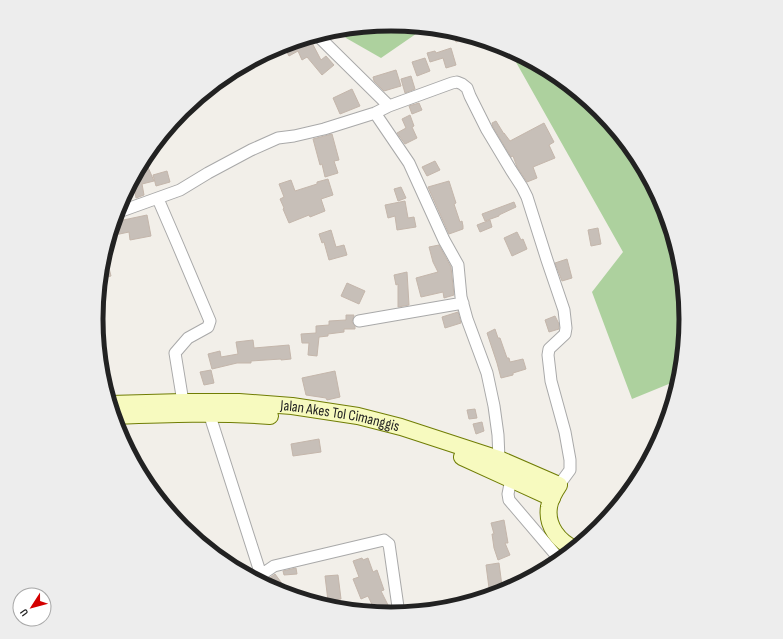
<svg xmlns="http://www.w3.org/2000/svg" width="783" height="639" viewBox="0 0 783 639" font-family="'Sofia Sans Condensed',sans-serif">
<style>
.forest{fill:#add19e}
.building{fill:#c7bfb8;stroke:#c4b6ab}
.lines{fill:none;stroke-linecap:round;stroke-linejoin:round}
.street-casing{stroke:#a9a9a9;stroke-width:13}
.secondary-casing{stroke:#707d05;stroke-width:18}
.street{stroke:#fff;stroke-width:11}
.secondary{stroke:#f7fabf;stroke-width:16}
.labels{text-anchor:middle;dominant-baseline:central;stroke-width:3;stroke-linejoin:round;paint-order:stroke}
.street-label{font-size:15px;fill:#222;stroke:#fff}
.rim{fill:none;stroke:#222;stroke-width:5}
</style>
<rect width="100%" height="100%" fill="#f2efe9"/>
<path class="forest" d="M392,24L426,27L381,58L346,38L339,29Z
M508,48L556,74L601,111L637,156L665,207L681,262L687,320L681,379L632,399L592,292L623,252Z"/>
<path class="building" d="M451,30L459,33L470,36L456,42Z
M309,37L321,60L326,56L334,65L322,75L307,57L302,60L298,51L289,56L283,45Z
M451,48L456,65L446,68L443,58L430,62L427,53L435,51L436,53Z
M425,58L430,71L417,76L412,62Z
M396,70L401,86L384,91L374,81L373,77Z
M411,76L415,89L405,93L401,79Z
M352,89L360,106L340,114L333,98Z
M419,103L422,110L412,114L409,106Z
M410,115L414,126L412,127L417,138L405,144L397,133L406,128L402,119Z
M496,121L504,134V133L510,141L544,123L554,142L549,145L555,158L533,167L537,178L527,182L517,167L513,156L511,157L493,127L492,123Z
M332,134L339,160L334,161L338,173L325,177L322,164L320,165L313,139Z
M144,158L154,181L142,184L144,195L136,198L134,186L128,188L135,176L140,175L138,170Z
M435,161L440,170L427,176L422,167Z
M167,171L170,182L156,186L153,175Z
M328,179L333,195L321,199L325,211L310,217L309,215L289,223L283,209L284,208L280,199L284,197L279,184L291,180L295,191L317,184V182Z
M449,181L456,203L454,204L460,222L462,221L463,226V229L449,234L428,187Z
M401,187L406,198L398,201L394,189Z
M405,201L408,218L414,217L416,227L397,230L395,216L388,218L385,205Z
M514,202L516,207L499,215V216L485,221L482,214Z
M147,215L151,236L130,240L129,232L110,236L114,222Z
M490,220L492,227L480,232L477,225Z
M598,228L601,244L591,246L588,230Z
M331,230L336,247L344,245L347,255L329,260L324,242L322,243L319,234Z
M517,232L521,240L523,239L527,249L512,256L504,238Z
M439,245L451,267L454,295L444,298L443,292L421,297L416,278L438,272L433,262L429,247Z
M567,259L572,278L562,281L555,263Z
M109,268L111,276L100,279L101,270Z
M407,272L409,305L398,307V284L396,285L394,275Z
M347,283L365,291L359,304L341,296Z
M458,312L461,323L445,328L442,317Z
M346,315H354L352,322L355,326V329H344V332L328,334V336L319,337L317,356L308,355L309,343H302L301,334L316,333V326L329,325V321L346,320Z
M555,316L559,324V329L549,332L545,320Z
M495,329L498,338H500L507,358H509L510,362L523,359L526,369L513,373V375L501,378L497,363L487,333Z
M253,340L254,348L289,345L291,359L281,360V359L251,361V363H237L212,369L208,354L220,351L221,357L238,354L236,342Z
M211,370L214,383L204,385L200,372Z
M335,371L340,397L327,400L326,398L306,395L302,378Z
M475,409L477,418L469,419L467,410Z
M482,422L484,431L476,434L473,424Z
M319,439L321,452L293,456L291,444Z
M504,520L508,543H505L510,555L498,560L494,548L492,534H494L491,523Z
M362,558L363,560L368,558L373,572L377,570L384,590L381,591L388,605L375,611L368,596L361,599L353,579L359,577L353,561Z
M499,563L502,586L489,588L486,565Z
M296,568L297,574L284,575L283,571Z
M275,574L292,597L276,591L274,584L269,588L262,584Z
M338,575L341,599L328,601L325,576Z"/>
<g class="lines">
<g class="street-casing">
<path id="street" d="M317,35L389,106
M375,113L409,163L444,240L458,265L461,297L467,319L487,373L494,406L498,435L499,459
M158,199L177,243L210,321L208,327L188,338L175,353L183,402
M116,213L180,190L208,173L251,150L278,138L294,136L324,129L375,113L389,106L452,83L457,82L462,84L467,88L470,96L487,130L511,170L522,187L527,197L547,260L564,310L566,328L565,334L549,349L548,355L551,381L565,432L570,460V470L559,485
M359,321L463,303
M209,413L261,575
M511,479L508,494L509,500L561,561
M256,580L261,575L274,566L384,540L389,544L399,614"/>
</g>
<g class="secondary-casing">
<g id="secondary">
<path id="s1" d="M110,404L183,402H239L292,406L358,416L401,427L499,459L559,485C555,491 550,499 549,507C546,526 559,542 575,549"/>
<path d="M113,416C166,414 218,412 270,416"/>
<path d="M462,457L552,498"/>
</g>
</g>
<use href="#street" class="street"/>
<use href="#secondary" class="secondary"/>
</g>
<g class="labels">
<g class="street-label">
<text stroke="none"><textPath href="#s1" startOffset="231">Jalan Akes Tol Cimanggis</textPath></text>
</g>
</g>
<path d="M0 0H783V639H0ZM103 319a288 288 0 1 1 576 0a288 288 0 1 1-576 0Z" fill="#ededed" fill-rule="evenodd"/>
<path class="rim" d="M103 319a288 288 0 1 1 576 0a288 288 0 1 1-576 0Z"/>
<g transform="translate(32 607) rotate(234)"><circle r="19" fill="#ffffff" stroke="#a7a7a7"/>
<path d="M0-3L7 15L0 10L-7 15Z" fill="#d40000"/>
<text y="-6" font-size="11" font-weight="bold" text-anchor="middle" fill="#222222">U</text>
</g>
</svg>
